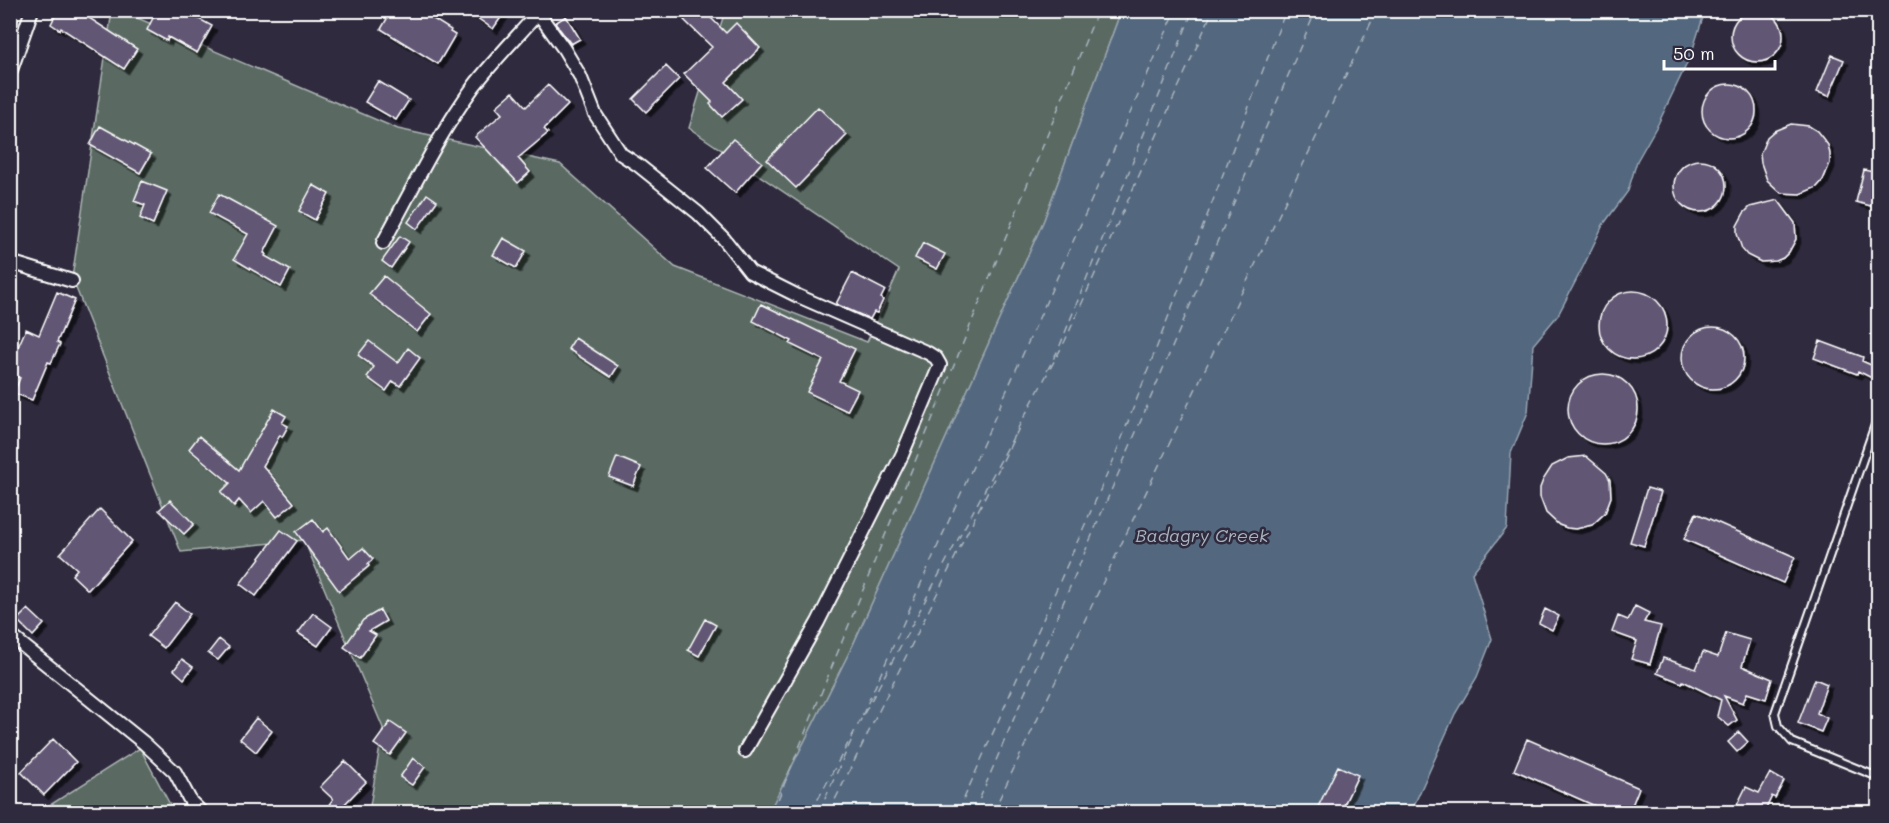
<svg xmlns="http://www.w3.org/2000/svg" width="1889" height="823" viewBox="0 0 1889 823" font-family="Mali,sans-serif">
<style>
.green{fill:#5a6b64;stroke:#acb5b2;stroke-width:1.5}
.water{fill:#53677e;stroke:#98a4b2;stroke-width:1.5}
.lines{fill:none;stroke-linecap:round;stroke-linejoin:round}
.ferry{stroke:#a9b3be;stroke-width:1.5;stroke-dasharray:8 6;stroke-linecap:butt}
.building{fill:#625774;stroke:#fff;stroke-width:1.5;filter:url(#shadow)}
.lane-casing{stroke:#fff;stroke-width:10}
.street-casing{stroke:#fff;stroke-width:16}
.lane{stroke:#2f2a3d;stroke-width:6}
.street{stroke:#2f2a3d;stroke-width:12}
.labels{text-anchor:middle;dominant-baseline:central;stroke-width:5;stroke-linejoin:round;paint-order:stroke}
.water-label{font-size:18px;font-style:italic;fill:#a9b3be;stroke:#2f2a3d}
</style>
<defs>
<filter id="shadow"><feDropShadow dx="4.5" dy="4.5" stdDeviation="0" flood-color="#0009"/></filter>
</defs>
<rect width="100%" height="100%" fill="#2f2a3d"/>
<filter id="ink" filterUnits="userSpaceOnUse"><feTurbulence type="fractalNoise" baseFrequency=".0167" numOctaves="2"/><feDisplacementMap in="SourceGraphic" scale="12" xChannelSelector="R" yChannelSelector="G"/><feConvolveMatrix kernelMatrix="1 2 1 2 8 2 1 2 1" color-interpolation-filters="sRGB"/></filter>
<g filter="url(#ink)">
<path class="green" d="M112,11H121L398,129L560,164L675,267L867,342L899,270L689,128L725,11H1121L1044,220L853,645L769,812H369L383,728L304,540L181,552L72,278Z
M140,748L174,812H39Z"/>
<path class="water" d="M1121,11H1705L1691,55L1658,124L1637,161L1628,191L1603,225L1583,267L1558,315L1533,345L1528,412L1511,453L1507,528L1472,573L1492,639L1477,677L1455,714L1411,812H769L853,645L1044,220Z"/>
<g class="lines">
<path class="ferry" d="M1047,371L1059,348L1193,10
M862,716L1176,10
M773,812L1098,10
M811,812L1065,341L1213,10
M819,812L852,739
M829,812L1020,426
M958,812L1113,461L1286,10
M974,812L1316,10
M993,812L1377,10"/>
</g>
<path class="building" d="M1731 36a26 26 0 1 1 52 0a26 26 0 1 1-52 0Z
M58,10H77L137,49L124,69L61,28L60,30L51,24Z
M157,10H183L212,26L197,53L168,37L167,41L147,30Z
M392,10H419L451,30L450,32L455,35L438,64L381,29Z
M466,10H506L493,29Z
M693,10H703L726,33L736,23L760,48L726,82L742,99L722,117L710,104L712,102L684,74L712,47L684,20Z
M566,16L580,39L571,44L555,23Z
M1832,55L1844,60L1829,96L1817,92Z
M666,66L679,79L646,112L633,99Z
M378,81L409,100L396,120L365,102Z
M1702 111a27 27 0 1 1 54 0a27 27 0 1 1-54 0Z
M548,85L568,105L544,129L548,133L518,158L530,172L518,183L475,137L502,114L496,107L513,92L526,107Z
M818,107L847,135L796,188L767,160Z
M1791,124L1809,126L1817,131L1828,145L1830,154V163L1823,180L1817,187L1800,194L1781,193L1767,180L1761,163L1760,154L1767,137L1774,131Z
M100,126L151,154L140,173L90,145Z
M733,139L762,162L735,193L707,168Z
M1674 186a26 26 0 1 1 52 0a26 26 0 1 1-52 0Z
M1864,170L1878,173V208L1856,202Z
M142,181L167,191L153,224L140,218L145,205L134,201Z
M313,185L329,194L315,220L299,211Z
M219,194L278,226L264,253L266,254L265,256L290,270L281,287L234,259L248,234L209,213Z
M427,194L437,201L417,229L408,222Z
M1778,200L1795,223L1796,239L1789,252L1783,258L1776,261L1761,262L1747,255L1742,249L1737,234V226L1744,213L1750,207Z
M400,236L409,242L391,268L382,261Z
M503,238L526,251L516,268L493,255Z
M923,243L945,254L937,269L915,258Z
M852,273L885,290L881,298L883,300L877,313L874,312L870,319L836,304Z
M384,276L431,314L417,332L369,294Z
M1599 325a34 34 0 1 1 68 0a34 34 0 1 1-68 0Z
M57,292L75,300L57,342L60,344L51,363L48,362L32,400L14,393L20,378L10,374V365L26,329L39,335Z
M761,304L855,349L839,381L858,390L847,411L807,392L823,360L790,344L792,341L753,321Z
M1682 358a31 31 0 1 1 62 0a31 31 0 1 1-62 0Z
M575,338L618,366L611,377L568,349Z
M369,341L398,363L408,348L420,358L400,386L393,381L386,391L367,377L374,367L358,355Z
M1820,341L1863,357L1862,361L1878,368V381L1858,371L1857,374L1814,358Z
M1568 409a35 35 0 1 1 70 0a35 35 0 1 1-70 0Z
M274,409L286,416L282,423L288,426L282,437L280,435L263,466L294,503L277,517L264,501L251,513L239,500L234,506L221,492L230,483L189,449L199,436L239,470Z
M1586,456L1606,473L1610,480L1611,497L1605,513L1592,525L1576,529L1567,528L1559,525L1546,513L1540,497V488L1543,480L1552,466L1568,458Z
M617,457L641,467L633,486L609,477Z
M1647,488L1661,492L1644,546L1630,542Z
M170,500L194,524L184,534L159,510Z
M100,509L132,541L88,590L72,575L77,569L60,554Z
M1696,513L1795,557L1783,583L1684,539Z
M313,519L323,532L328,528L350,559L363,548L373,559L368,564L369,566L339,591L296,532Z
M281,530L297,541L256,596L240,584Z
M175,602L190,614L164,648L148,636Z
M1635,606L1649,613L1644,622L1661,626L1650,664L1631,659L1637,641L1612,632L1618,616L1628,620Z
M28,609L44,624L33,636L17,620Z
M1545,609L1559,616L1552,630L1539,623Z
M380,610L386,621L369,631L376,635L360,658L344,647L363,620Z
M313,613L332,627L318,646L298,633Z
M705,619L716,625L699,656L688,650Z
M1726,633L1750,640L1742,666L1772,679L1766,699L1747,693L1743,703L1724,696L1737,720L1729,726L1717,716L1721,700L1683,681L1682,683L1657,673L1663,658L1696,669L1703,652L1718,657Z
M219,639L229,647L218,660L208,653Z
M182,659L193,667L184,679L174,670Z
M1815,679L1827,684L1817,713L1827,718L1821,732L1798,723Z
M256,718L272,731L256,752L240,739Z
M390,722L406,733L390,755L374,744Z
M1739,732L1748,742L1737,752L1728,742Z
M53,739L76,762L44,795L21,772Z
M1527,739L1639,788L1629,813H1611L1514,770Z
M413,758L425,767L412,785L400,777Z
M345,761L366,782L336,813H323L333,799L320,787Z
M1338,766L1358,775L1340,813H1315Z
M1770,773L1784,781L1775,798L1772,796L1764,813H1733L1746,787L1759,793Z"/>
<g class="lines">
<g class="lane-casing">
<path id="lane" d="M1878,416L1775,713L1778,726L1792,742L1878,777"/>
</g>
<g class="street-casing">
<path id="street" d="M536,10L564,49L580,76L595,114L621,154L638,165L698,213L724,239L750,272L798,296L928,353L936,358L940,365L902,455L818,622L745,751
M10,73L32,10
M383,243C412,190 438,135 474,86C493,61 517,37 538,13
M10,262L72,281
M10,635L144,743L175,772L191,802L201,812"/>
</g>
<use href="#lane" class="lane"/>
<use href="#street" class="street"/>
</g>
</g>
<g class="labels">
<g class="water-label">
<text x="1202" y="535">Badagry Creek</text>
</g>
</g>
<rect width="1889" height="823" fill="none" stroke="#2f2a3d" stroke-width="36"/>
<rect x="18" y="18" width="1853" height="787" fill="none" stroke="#fff" stroke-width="2" filter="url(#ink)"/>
<path d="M1664 60v9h111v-9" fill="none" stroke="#ffffff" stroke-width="3"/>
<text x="1673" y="60" font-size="18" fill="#ffffff" stroke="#2f2a3d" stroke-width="4.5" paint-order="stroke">50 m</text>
</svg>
